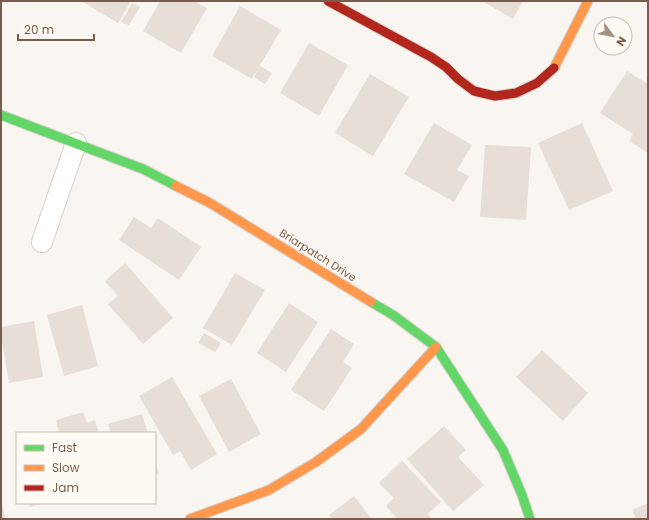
<svg xmlns="http://www.w3.org/2000/svg" width="649" height="520" viewBox="0 0 649 520" font-family="Poppins,sans-serif">
<style>
.building{fill:#e6ded7}
.lines{fill:none;stroke-linecap:round;stroke-linejoin:round}
.street-casing{stroke:#d7d1cb;stroke-width:22}
.fast-casing{stroke:#d9d2cb;stroke-width:11}
.slow-casing{stroke:#d9d2cb;stroke-width:11}
.jam-casing{stroke:#d9d2cb;stroke-width:11}
.street{stroke:#fefefd;stroke-width:20}
.fast{stroke:#63d668;stroke-width:9}
.slow{stroke:#ff974d;stroke-width:9}
.jam{stroke:#b3261e;stroke-width:9}
.labels{text-anchor:middle;dominant-baseline:central;stroke-width:3;stroke-linejoin:round;paint-order:stroke}
.street-label{font-size:11px;fill:#7a5c4d;stroke:#fffaf3}
</style>
<rect width="100%" height="100%" fill="#f9f5f0"/>
<path class="building" d="M81,1H131L118,23Z
M160,1H194L207,8L181,53L143,31Z
M482,1H523L513,19Z
M132,3L140,7L129,25L121,22Z
M240,6L281,30L252,79L212,56Z
M309,43L348,65L319,116L280,93Z
M260,66L272,73L265,84L254,77Z
M627,71L648,84V153L629,141L633,134L600,113Z
M370,74L409,97L373,156L335,133Z
M434,123L472,145L457,170L469,176L454,202L404,174Z
M582,123L613,191L569,210L538,143Z
M485,145L531,147L526,220L480,217Z
M134,217L151,228L158,218L201,247L179,280L119,240Z
M125,263L173,318L143,344L108,304L118,296L105,281Z
M235,273L265,290L232,345L203,328Z
M289,303L318,322L286,372L257,353Z
M82,305L98,366L64,376L47,315Z
M34,321L43,377L9,383L1,336V327Z
M331,329L354,344L343,362L352,368L324,411L291,390Z
M204,333L221,343L215,352L198,343Z
M542,350L588,393L563,421L516,377Z
M172,377L217,454L191,470L180,451L173,455L139,396Z
M231,379L261,434L229,452L199,396Z
M83,412L87,423L95,420L99,433H59L56,420Z
M142,414L148,433H111L108,424Z
M444,426L466,450L458,457L484,485L453,511L407,459Z
M155,461L159,474L155,475Z
M402,461L441,502L428,514L432,519H397L386,506L394,498L379,483Z
M354,496L372,519H332L329,515Z
M1,501L6,519H1Z
M29,503H42L30,507Z
M648,503V519H636L632,510Z"/>
<g class="lines">
<g class="street-casing">
<path id="street" d="M42,242L76,143"/>
</g>
<g class="fast-casing">
<path id="fast" d="M1,115L143,169L176,186
M371,302L393,315L436,347L503,450L522,495L530,519"/>
</g>
<g class="slow-casing">
<path id="slow" d="M554,68L588,1
M176,186L210,203L371,302
M190,519L269,490L316,462L361,429L436,347"/>
</g>
<g class="jam-casing">
<path id="jam" d="M328,1L431,57L446,67L458,79L474,91L495,96L516,93L537,83L554,68"/>
</g>
<use href="#street" class="street"/>
<use href="#fast" class="fast"/>
<use href="#slow" class="slow"/>
<use href="#jam" class="jam"/>
</g>
<g class="labels">
<g class="street-label">
<text transform="translate(318 255) rotate(32)">Briarpatch Drive</text>
</g>
</g>
<rect width="649" height="520" fill="none" stroke="#7a5c4d" stroke-width="4"/>
<rect x="16" y="432" width="140" height="72" fill="#fffaf3" stroke="#cabbb1"/>
<rect x="24" y="445" width="20" height="6" fill="#63d668" stroke="#cabbb1"/>
<text x="52" y="452" font-size="12" fill="#7a5c4d">Fast</text>
<rect x="24" y="465" width="20" height="6" fill="#ff974d" stroke="#cabbb1"/>
<text x="52" y="472" font-size="12" fill="#7a5c4d">Slow</text>
<rect x="24" y="485" width="20" height="6" fill="#b3261e" stroke="#cabbb1"/>
<text x="52" y="492" font-size="12" fill="#7a5c4d">Jam</text>
<g transform="translate(613 36) rotate(122)"><circle r="19" fill="#fffaf3" stroke="#cabbb1"/>
<path d="M0-3L7 15L0 10L-7 15Z" fill="#a69286"/>
<text y="-6" font-size="11" font-weight="bold" text-anchor="middle" fill="#7a5c4d">N</text>
</g>
<path d="M18 34v6h76v-6" fill="none" stroke="#7a5c4d" stroke-width="2"/>
<text x="24" y="34" font-size="12" fill="#7a5c4d" stroke="#fffaf3" stroke-width="3" paint-order="stroke">20 m</text>
</svg>
